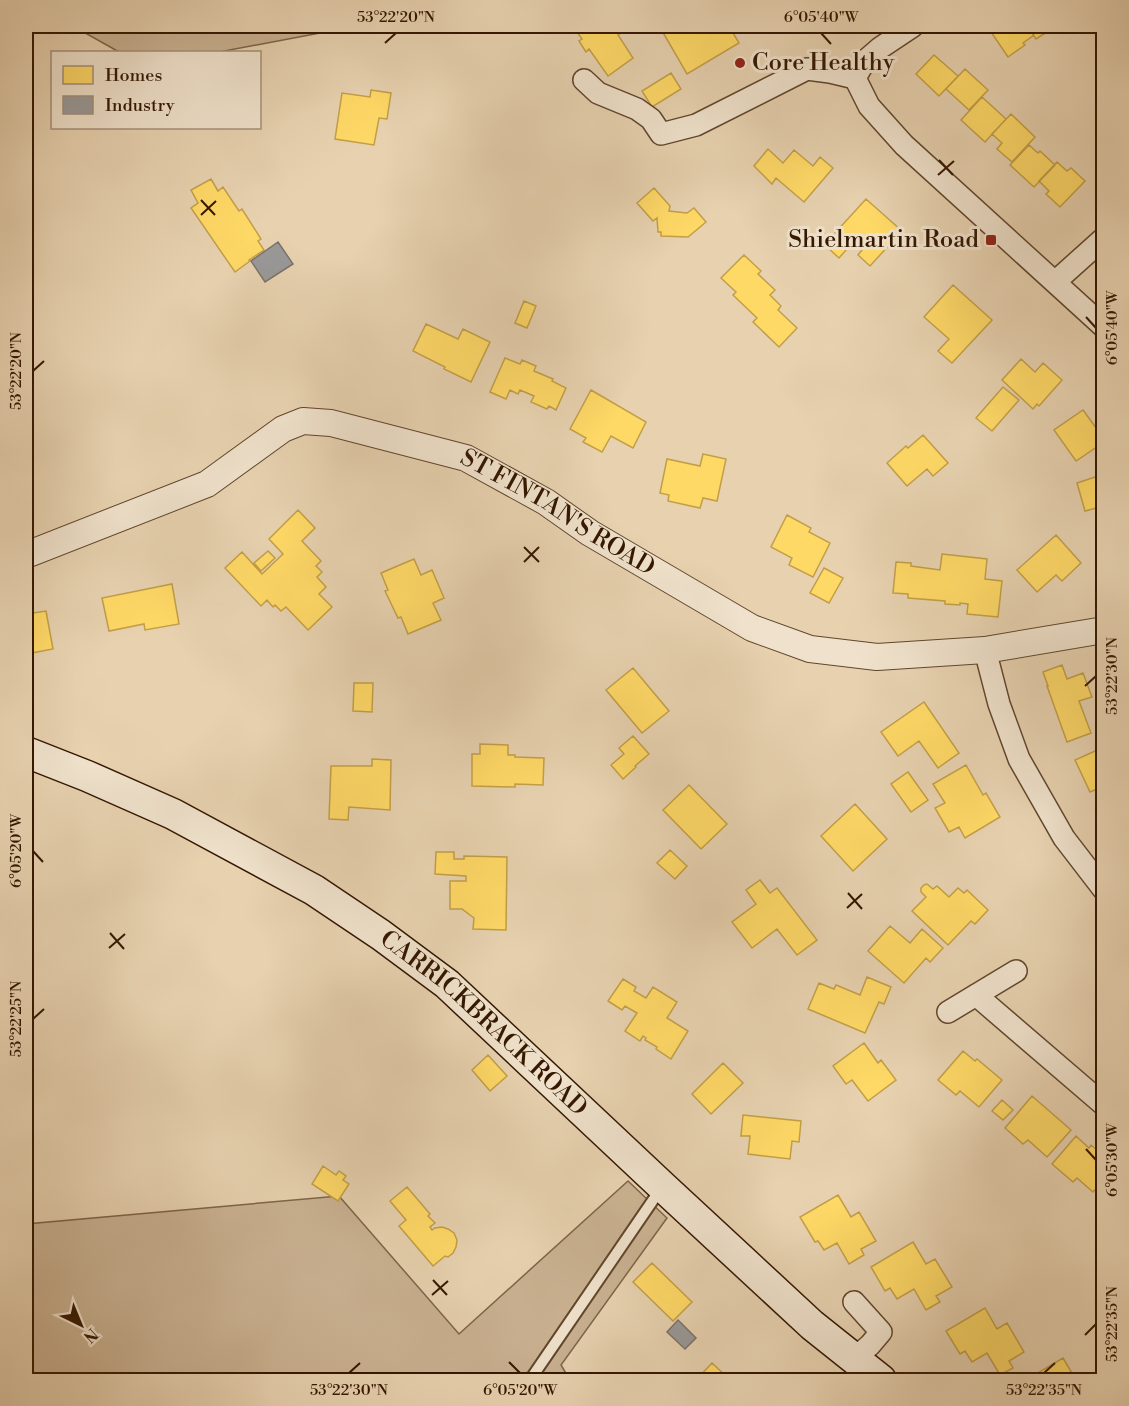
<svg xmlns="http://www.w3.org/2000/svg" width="1129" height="1406" viewBox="0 0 1129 1406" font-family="'Libre Bodoni',serif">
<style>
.green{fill:#c9b191;stroke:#7e6448;stroke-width:1.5}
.homes{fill:#ffd966;stroke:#c29f47;stroke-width:1.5}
.industry{fill:#999;stroke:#7b726b;stroke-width:1.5}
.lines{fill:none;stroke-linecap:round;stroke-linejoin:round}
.service-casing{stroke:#61462c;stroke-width:14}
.minor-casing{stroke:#61462c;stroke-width:24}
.tertiary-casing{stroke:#61462c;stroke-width:28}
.secondary-casing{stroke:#341700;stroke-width:33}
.service{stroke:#efe1cb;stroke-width:10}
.minor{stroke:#efe1cb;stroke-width:21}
.tertiary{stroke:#efe1cb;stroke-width:26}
.secondary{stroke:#efe1cb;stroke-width:30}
.ticks{fill:none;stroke:#341700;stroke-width:2}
.poi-dot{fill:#8f2418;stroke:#efe1cb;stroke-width:2}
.labels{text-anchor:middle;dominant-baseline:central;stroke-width:6;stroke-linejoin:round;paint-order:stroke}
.poi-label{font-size:24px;fill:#341700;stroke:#efe1cb;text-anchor:start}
.street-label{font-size:24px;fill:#341700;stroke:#efe1cb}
.neatline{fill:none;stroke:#341700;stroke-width:2}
.ticks-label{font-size:15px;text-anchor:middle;fill:#341700}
</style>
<rect width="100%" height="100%" fill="#e7d1af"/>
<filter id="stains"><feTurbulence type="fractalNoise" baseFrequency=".00333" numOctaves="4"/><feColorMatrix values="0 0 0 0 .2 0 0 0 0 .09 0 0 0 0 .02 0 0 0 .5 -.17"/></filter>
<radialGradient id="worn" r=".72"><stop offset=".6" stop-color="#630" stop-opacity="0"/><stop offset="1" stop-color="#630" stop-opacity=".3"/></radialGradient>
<path class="green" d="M73,26H72H357L219,52H119Z
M628,1181L667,1218L561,1365L570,1380H26V1224L339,1196L459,1334Z"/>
<path class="homes" d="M573,26H621L624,31L618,35L633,58L608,76L589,49L586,52L579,41L582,39Z
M667,26H729L739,43L687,74L661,29Z
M1000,26H1027L1034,35L1023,43L1025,45L1008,57L991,32Z
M1027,26H1051L1053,28L1036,39Z
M934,55L958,76L939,96L916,74Z
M965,69L988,90L969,110L946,89Z
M671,73L681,89L652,107L642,91Z
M371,90L391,93L387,119L379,118L374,145L335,139L342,93L370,97Z
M982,97L1006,119L985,142L961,120Z
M1011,114L1035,137L1012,162L997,149L1002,143L992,134Z
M1029,145L1038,153L1040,151L1055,165L1034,187L1010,165Z
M768,149L783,163L794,150L813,166L820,157L833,168L804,202L776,178L772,184L754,166Z
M1057,162L1067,171L1071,168L1085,181L1060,207L1046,194L1049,191L1039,181Z
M211,179L218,191L223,187L239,211L242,209L261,239L258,241L264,250L249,260L250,261L235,272L191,208L198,203L191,190Z
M654,188L670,206L669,211L687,213L694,208L706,222L688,237L661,236V232H658L657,218L653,221L637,203Z
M866,199L902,231L870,266L858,255L862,250L853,242L839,258L827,247L838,236L835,233Z
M744,255L761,271L758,274L775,290L770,295L781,306L778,310L797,328L779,347L753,322L757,318L733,295L736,292L721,278Z
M953,285L992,320L952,363L938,351L949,339L924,317Z
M524,301L536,306L527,328L515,323Z
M426,324L458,339L463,329L490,342L471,382L444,369L445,367L413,351Z
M505,358L520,364L522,360L536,366L534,371L553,379L552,381L566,388L556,410L549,406L547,409L531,402L534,396L520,390L518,394L510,390L506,399L490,392Z
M1021,359L1035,372L1043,363L1062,380L1039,406L1037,404L1033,409L1002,380Z
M1003,387L1019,400L992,431L976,418Z
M591,390L646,422L633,448L611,436L602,452L583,442L586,438L570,429Z
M1083,410L1104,439V442L1076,461L1054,430Z
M923,435L948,463L933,476L927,469L907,486L887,463L906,446L908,448Z
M703,454L726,459L717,501L703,498L700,508L668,501L669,495L660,493L667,459L700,466Z
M1104,474V506L1085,511L1077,483Z
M298,510L315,528L302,541L321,561L316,566L322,572L317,577L326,587L319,594L332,607L308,630L286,607L281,611L275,605L273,607L267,600L261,606L225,568L242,552L262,574L283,554L269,539Z
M787,515L811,528L809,532L830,543L813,577L789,565L792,558L771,547Z
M1056,535L1081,563L1062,581L1056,575L1037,592L1017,570Z
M268,551L275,558L261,571L254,563Z
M942,554L987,559L985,579L1002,581L998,617L967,614L968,604L960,603V605L945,604V601L908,598V594L893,593L896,562L911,563V566L940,570Z
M414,559L421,575L432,570L444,598L433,603L441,620L408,634L401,617L398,618L385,591L388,590L381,573Z
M824,568L843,578L829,603L810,593Z
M172,584L179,624L145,630L144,624L109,631L102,598Z
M46,611L53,649L26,654V614Z
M1062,665L1067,679L1083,673L1092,697L1079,701L1091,733L1067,742L1047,686H1048L1043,672Z
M633,668L669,711L642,733L606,690Z
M354,683H373L372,712L353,711Z
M924,702L959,753L938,768L919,741L898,756L881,732Z
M633,736L649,754L635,766L636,767L623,779L611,765L624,754L619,748Z
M480,744L508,745V755H515V757L544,758L543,785L515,784V787L472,786V754H480Z
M1104,747V786L1090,792L1075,760Z
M372,759L391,760L390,810L349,807L348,820L329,819L331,766H372Z
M966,765L983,795L986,793L1000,817L965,838L959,827L949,832L935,808L945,803L933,784Z
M908,772L928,800L911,812L891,784Z
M689,785L727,824L701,849L663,810Z
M855,804L887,839L853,871L821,836Z
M670,850L687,866L675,879L657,863Z
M436,852H454V859H464V856L507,857L506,930L473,929L474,918L462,909H450V881H466V876L435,874Z
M760,880L770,893L777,888L817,940L797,955L777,929L752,948L732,922L756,904L746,890Z
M927,884L933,889L937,886L949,897L958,888L964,893L967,890L988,910L975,924L971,921L948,945L912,911L926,897L921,892V888L924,885Z
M890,926L910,943L922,929L943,948L930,962L926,958L904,983L868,951Z
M867,977L891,987L884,1004L879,1002L865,1033L808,1009L819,983L834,989L836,985L860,995Z
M623,979L636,987L634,991L646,998L653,987L677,1002L667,1018L688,1031L671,1059L656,1049L657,1047L645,1040L646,1038L643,1036L640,1041L625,1031L637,1013L625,1006L622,1010L608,1001Z
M864,1043L878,1063L881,1060L896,1080L868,1101L852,1080L846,1084L833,1066Z
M963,1051L975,1061L977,1059L1002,1080L979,1107L960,1091L956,1095L938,1080Z
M488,1055L507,1076L490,1091L472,1070Z
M723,1063L743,1083L711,1114L692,1094Z
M1032,1096L1071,1130L1047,1157L1028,1140L1023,1144L1005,1128Z
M1002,1100L1013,1110L1003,1120L992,1111Z
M743,1115L801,1121L799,1142L792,1141L790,1159L748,1154L750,1136H741Z
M1076,1136L1089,1148L1091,1145L1104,1156V1180L1093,1192L1077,1178L1073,1182L1052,1164Z
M323,1166L336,1175L339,1171L346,1176L343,1180L349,1184L338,1201L312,1184Z
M407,1187L430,1214L428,1216L435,1223L430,1227L432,1230L435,1228L442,1227L448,1229L454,1233L457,1240L456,1247L453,1253L448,1257L445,1256L433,1266L399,1226L406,1220L390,1201Z
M838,1195L851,1217L859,1212L876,1241L861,1249L864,1255L849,1264L837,1243L824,1250L818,1241L815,1242L800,1217Z
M913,1242L926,1264L935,1259L952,1287L936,1296L940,1302L926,1310L914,1289L897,1299L890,1288L885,1291L871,1267Z
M652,1263L692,1302L673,1321L633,1282Z
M985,1308L997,1329L1007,1323L1024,1352L1009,1361L1013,1368L1000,1375L987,1353L972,1362L965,1351L960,1354L946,1331Z
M1063,1358L1076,1380H1026Z
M712,1363L727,1377L731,1373L738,1380H690L693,1378L696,1380Z"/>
<path class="industry" d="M278,242L293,264L265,282L251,261Z
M678,1320L696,1338L685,1349L667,1332Z"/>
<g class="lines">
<g class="service-casing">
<path id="service" d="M530,1380L662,1187"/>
</g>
<g class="minor-casing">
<path id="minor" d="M913,26L880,48L865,61L855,78L869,106L904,145L1104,327
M584,80L598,93L637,109L651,119L661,134L696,125L807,69L830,72L855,78
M1055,282L1104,238
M985,650L999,704L1019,759L1064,838L1104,890
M976,995L1104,1105
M948,1012L1016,971
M854,1359L870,1345L881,1332L854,1302"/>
</g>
<g class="tertiary-casing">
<g id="tertiary">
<path id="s1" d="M26,555L207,484L283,429L303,421L331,423L466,458L546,502L590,533L752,628L810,649L877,657L985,650L1104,630"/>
</g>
</g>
<g class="secondary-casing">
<g id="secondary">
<path id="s2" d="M26,752L87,776L173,814L314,890L381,935L447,984L662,1186L812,1325L881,1380"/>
</g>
</g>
<use href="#service" class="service"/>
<use href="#minor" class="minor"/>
<use href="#tertiary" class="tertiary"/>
<use href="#secondary" class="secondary"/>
</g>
<path class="ticks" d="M821,33L831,44M385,43L396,33M939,160L953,175M938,175L954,161M201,200L215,215M201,215L216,201M1086,317L1096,328M33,371L44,361M524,547L539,562M524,562L539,547M1085,686L1096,676M33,851L43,862M848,893L862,909M847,908L862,894M110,933L124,949M109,948L125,934M33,1019L44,1009M1086,1149L1096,1160M433,1280L447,1295M432,1295L448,1281M1085,1335L1096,1324M509,1362L520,1373M349,1373L360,1363M1044,1373L1055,1363"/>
<g class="poi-dot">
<circle cx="740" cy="63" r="6"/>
<rect x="985" y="234" width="12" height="12" rx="3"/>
</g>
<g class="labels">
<g class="poi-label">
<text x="752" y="63">Core Healthy</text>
<text x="979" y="240" text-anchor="end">Shielmartin Road</text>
</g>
<g class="street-label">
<text stroke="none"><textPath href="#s1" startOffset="584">ST FINTAN'S ROAD</textPath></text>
<text stroke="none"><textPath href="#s2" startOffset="536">CARRICKBRACK ROAD</textPath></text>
</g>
</g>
<rect width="1129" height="1406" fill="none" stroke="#e7d1af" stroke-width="66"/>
<rect x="51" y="51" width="210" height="78" fill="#efe1cb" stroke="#a4907a" stroke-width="1.5"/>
<rect x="63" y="66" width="30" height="18" fill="#ffd966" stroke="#a4907a" stroke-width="1.5"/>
<text x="105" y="81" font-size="18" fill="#341700">Homes</text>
<rect x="63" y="96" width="30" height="18" fill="#999999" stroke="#a4907a" stroke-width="1.5"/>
<text x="105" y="111" font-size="18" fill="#341700">Industry</text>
<g transform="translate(81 1325) rotate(137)" stroke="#efe1cb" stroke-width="4.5" paint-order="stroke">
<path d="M0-4.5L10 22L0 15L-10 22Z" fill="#341700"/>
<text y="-9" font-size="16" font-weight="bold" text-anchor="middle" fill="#341700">N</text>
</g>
<rect x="33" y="33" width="1063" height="1340" class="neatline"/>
<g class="ticks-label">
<text x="396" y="22">53°22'20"N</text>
<text x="821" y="22">6°05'40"W</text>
<text transform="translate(1112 328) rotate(-90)" y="5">6°05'40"W</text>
<text transform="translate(16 371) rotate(-90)" y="5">53°22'20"N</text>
<text transform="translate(1112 676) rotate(-90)" y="5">53°22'30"N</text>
<text transform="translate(16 851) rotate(-90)" y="5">6°05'20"W</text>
<text transform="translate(16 1019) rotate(-90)" y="5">53°22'25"N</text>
<text transform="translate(1112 1160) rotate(-90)" y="5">6°05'30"W</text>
<text transform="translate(1112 1324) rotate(-90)" y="5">53°22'35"N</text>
<text x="349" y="1395">53°22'30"N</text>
<text x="520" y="1395">6°05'20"W</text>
<text x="1044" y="1395">53°22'35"N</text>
</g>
<rect width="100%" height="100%" filter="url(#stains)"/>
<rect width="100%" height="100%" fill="url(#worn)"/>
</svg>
